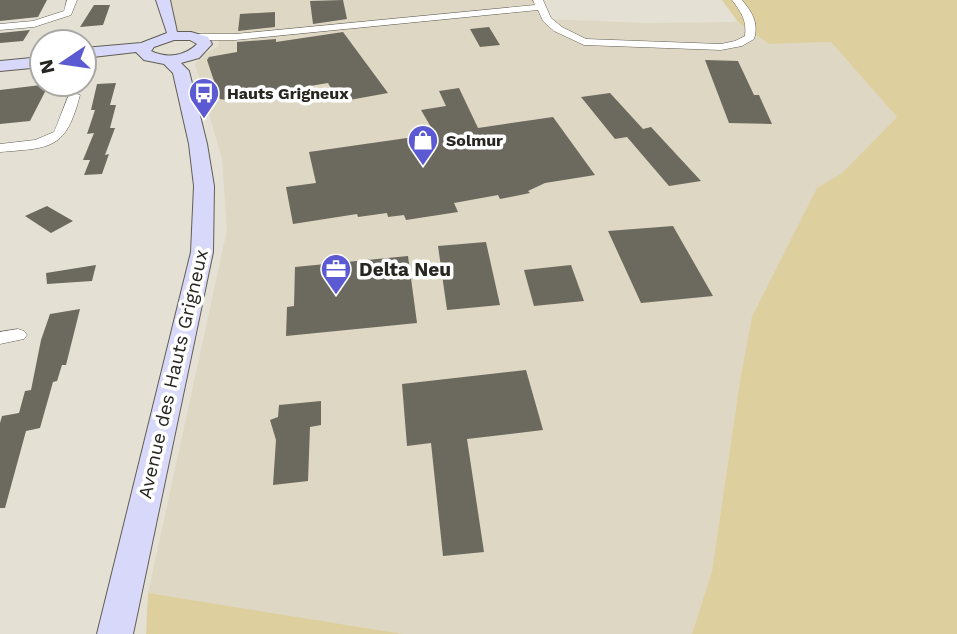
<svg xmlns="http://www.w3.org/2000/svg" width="957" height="634" viewBox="0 0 957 634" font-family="'Work Sans',sans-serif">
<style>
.built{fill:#ddd7c3}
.green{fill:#decf9e}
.building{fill:#6c695e}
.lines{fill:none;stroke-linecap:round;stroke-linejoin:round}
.street-casing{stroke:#625e53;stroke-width:1}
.secondary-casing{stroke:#625e53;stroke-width:2}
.street{fill:#fff;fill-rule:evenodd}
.secondary{fill:#d7d8fa;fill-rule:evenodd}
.labels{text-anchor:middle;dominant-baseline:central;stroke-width:7;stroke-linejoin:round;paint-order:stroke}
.far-poi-label{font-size:16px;font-weight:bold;fill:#272621;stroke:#fff;text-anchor:start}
.poi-label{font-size:19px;font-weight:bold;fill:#272621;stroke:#fff;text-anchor:start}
.street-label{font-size:19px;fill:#272621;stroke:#fff}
</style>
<rect width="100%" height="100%" fill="#e4e1d4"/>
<path class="built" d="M159,0H534L544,19L647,23L738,22L769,44L831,42L897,117L842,173L817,188L740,381L712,571L692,634H403L148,593L227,230L222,159L195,64L203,55L219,46V40L202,32L165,31Z"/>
<path class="green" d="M722,0H957V634H692L712,571L740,381L752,317L817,188L842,173L897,117L831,42L769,44L738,22Z
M148,593L403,634H146Z"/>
<path class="building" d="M0,0H47L38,17L0,21Z
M343,0L347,19L313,24L310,1Z
M94,5H110L103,25L80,27Z
M275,12V27L238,31L240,14Z
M489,27L500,45L480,47L470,29Z
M30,30L23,41L0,43V33Z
M343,32L388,93L344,101L341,96L336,97L328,83L226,100L220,99L207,60L209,57L237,52V42L276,39V42Z
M705,60L738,61L754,95H759L772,124L729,123Z
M116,83L110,105H116L110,128H115L105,155L109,154L102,174L84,175L90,160H83L94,133L87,134L95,110H91L97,84Z
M49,84L30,121L0,124V90Z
M459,88L478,128L553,117L595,175L545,183L528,191L530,193L500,199L498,195L454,203L458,212L406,220L404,215L388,217L387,213L358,217L357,214L293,224L286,187L316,183L309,152L435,134L421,110L446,106L439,91Z
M610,93L643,129L651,127L701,181L669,186L627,137L615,139L581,97Z
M47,206L73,221L51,233L25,216Z
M673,226L713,296L641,303L608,231Z
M486,242L500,305L447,310L438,246Z
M408,256L417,323L286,336L287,307L294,306L295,267Z
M96,265L92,281L47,284L46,273Z
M571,265L584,301L534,306L524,270Z
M80,309L66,365H62L57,381L53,382L40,428L26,431L5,508H0V423L2,416L19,413L25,391L31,390L41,340L50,314Z
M526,370L543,430L467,439L484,552L443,556L431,443L407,446L402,384Z
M321,401V425L310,427L308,481L273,485L276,440L270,420L278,417L279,405Z"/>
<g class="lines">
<g class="street-casing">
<path id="street" d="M67,0H77L71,15L34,27L0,30V24L33,21L64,11Z
M533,0H543L551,18L562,27L586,39L721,44L735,41L745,36C747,20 741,12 732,0H742C752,12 759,23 754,39L742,46L721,50L584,45L554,31L543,21L538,10L235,40H199L194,37L199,34H235L535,5Z
M70,92L80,95C66,149 52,148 0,152V144L35,140L54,132Z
M18,329L24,331L27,335L24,339L0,344V332Z"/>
</g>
<g class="secondary-casing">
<path id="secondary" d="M156,0H170L177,32H191L208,37L212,44L199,58L181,63L189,71L207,144L214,186L213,252L133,634H97L191,252L194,186L189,144L173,73L164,64L144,60L136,52L84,58V48L141,43L167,33ZM174,40H190L197,44C185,56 167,59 151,51L154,47Z
M42,57V67L0,71V61Z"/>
</g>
<use href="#street" class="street"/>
<use href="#secondary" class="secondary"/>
</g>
<defs>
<g id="bus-pin" transform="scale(1.575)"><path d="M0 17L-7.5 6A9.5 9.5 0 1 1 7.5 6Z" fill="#5b5ad2" stroke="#fff"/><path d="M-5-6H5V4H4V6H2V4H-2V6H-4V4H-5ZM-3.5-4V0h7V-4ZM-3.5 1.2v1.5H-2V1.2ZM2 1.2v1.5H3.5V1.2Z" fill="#fff"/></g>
<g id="shop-pin" transform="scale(1.575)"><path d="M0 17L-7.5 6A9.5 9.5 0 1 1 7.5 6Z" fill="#5b5ad2" stroke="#fff"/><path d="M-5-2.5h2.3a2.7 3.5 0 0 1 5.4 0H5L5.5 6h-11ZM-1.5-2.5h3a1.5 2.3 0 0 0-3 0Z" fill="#fff"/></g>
<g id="office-pin" transform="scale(1.575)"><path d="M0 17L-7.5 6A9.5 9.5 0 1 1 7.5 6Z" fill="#5b5ad2" stroke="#fff"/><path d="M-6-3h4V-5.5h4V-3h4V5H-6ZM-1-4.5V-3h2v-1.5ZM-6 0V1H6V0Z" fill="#fff"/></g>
</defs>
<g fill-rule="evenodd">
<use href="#bus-pin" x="204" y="93"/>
<use href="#shop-pin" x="423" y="140"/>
<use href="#office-pin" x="336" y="269"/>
</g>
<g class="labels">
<g class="far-poi-label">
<text x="227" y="93">Hauts Grigneux</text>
<text x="446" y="140">Solmur</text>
</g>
<g class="poi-label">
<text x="359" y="269">Delta Neu</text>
</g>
<g class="street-label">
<text transform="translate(173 374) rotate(-77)">Avenue des Hauts Grigneux</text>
</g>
</g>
<g transform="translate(63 63) rotate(257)"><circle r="33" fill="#ffffff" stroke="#a9a8a6" stroke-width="2"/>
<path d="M0-5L12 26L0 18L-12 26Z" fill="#5b5ad2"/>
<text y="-10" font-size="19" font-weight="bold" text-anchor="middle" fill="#272621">N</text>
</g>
</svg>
